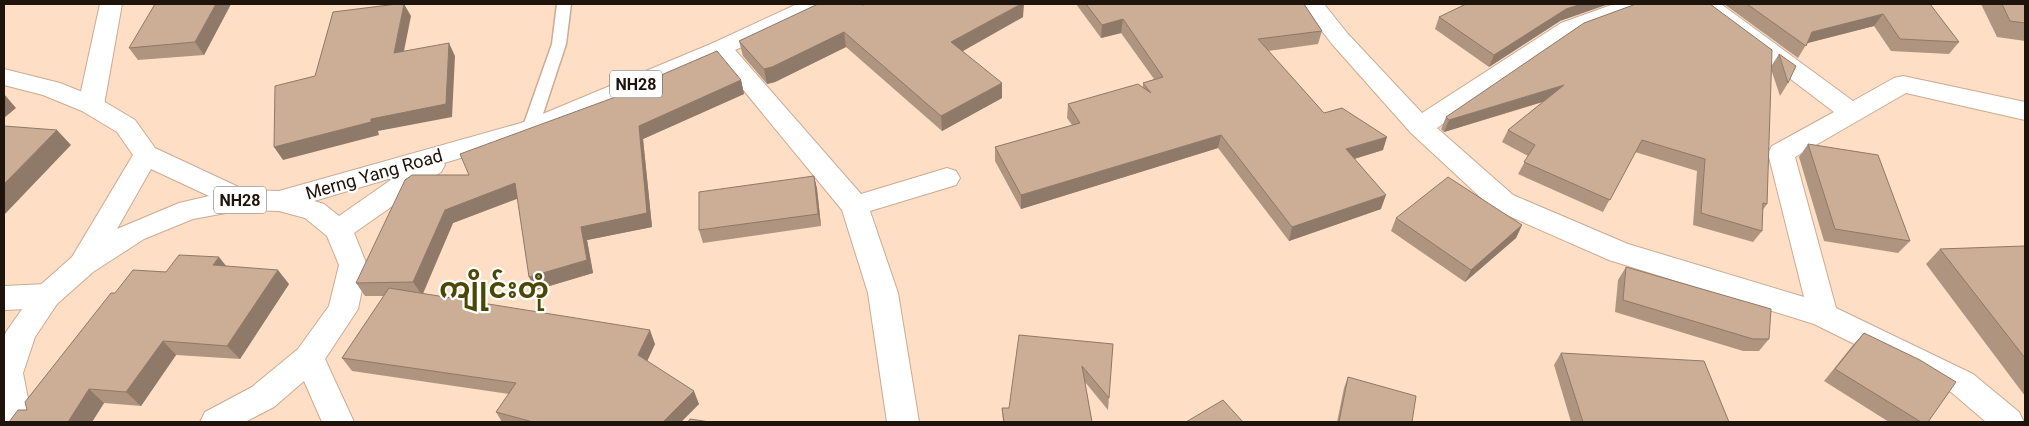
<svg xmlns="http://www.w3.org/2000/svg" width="2029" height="426" viewBox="0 0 2029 426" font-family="Roboto,'Noto Sans Myanmar',sans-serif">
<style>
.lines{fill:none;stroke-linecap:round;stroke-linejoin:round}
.service-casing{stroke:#cbab93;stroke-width:3}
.minor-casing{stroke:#cbab93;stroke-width:2}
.trunk-casing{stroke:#cbab93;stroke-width:2}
.service{fill:#fff;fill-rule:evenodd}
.minor{fill:#fff;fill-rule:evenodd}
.trunk{fill:#fff;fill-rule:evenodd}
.wall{fill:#af9580}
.shaded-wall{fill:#8f7968}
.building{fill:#ccad95;stroke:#8f7968}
.labels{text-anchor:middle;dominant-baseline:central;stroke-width:4.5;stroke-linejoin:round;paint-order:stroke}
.shield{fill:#fff;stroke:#625a54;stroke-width:1}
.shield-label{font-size:16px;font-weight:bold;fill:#1f140b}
.street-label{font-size:18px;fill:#1f140b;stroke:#fff}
.town-label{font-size:28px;font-weight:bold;fill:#4c4704;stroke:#fff}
</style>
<rect width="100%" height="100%" fill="#fedec4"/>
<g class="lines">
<g class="service-casing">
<path id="service" d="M557,4H571L566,44L538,129L535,133L530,134L525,133L522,129L552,44Z"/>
</g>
<g class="minor-casing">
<path id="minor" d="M100,4H122L104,105L100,111L91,114L82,111L78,105Z
M1301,4H1324L1348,34L1422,113L1561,23L1614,4H1646L1643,9L1577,33L1437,128L1513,195L1628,244L1804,297L1768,153L1772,146L1834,112L1698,9L1695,4H1721L1853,101L1894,78L1903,76L2025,102V120L1906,93L1795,157L1836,308L1973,374L2019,412L2024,422H1986L1951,392L1814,324L1609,260L1493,209L1411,133L1332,44Z
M721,40L729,43L861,194L947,168L956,171L960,178L956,185L870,211L898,293L919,422H887L868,293L842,210L713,53L709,48L713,43Z
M47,284L57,288L62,296L57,304L47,308L4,310V286Z"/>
</g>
<g class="trunk-casing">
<path id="trunk" d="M797,4H826L823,9L729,53L539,135L444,163L445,165L441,172L354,233L367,265L358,309L325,359L354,422H322L304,381L274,407L245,422H200L205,412L252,387L298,349L329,306L339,265L327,236L305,218L279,211L242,210L193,219L144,239L93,272L57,304L35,337L23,373L29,404L37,412L42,422L4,421V338L6,332L37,288L72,257L133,155L117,132L82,111L43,95L4,85V69L60,83L100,99L135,120L155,148L245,190L279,191L521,123L713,43ZM151,169L209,196L179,203L117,229ZM395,177L339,216L324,204L314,201Z"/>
</g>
<use href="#service" class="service"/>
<use href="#minor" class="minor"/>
<use href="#trunk" class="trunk"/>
</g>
<path class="wall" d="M231,4L204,55L138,60L129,48Z
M1076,4H1304L1322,31L1318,44L1268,51L1324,113L1383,150L1354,159L1381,209L1289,241L1218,148L1021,209L995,161V147L1072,125L1067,118L1068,104L1143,87V83L1154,79L1121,33L1101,38Z
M1724,4H1930L1959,42L1949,54L1891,51L1874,26L1807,43L1798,58Z
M1981,4H2025V41L1997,37Z
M863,5L1023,17L963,51L1002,98L942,131L846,47L775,82L767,84L743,56L739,41Z
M1439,17L1560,21L1489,67L1435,29Z
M1779,54L1788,83L1780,96L1771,69L1767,204L1762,211V231L1753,242L1693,225L1697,171L1635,152L1603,212L1518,174L1528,156L1502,142L1508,130L1543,102L1444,132L1441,129L1446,117L1772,65Z
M741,80L744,94L643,139L652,227L587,240L593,273L536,290L518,198L453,223L423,294L655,344L647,361L699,404L681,422H502L496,412L509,394L352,371L342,358L384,296H365L356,283L469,175L639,88L638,85Z
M1808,144L1910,241L1898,253L1824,241L1799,157Z
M814,176L817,189L821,226L703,243L699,230Z
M1396,218L1522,225L1516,238L1465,282L1391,231Z
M2025,248V396L1926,264L1940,249Z
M226,266L289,284L240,359L176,355L141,406L104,403L92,422H9L27,410L166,272Z
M1626,267L1769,339L1759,351H1743L1615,312L1618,280Z
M1864,333L1928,422H1889L1824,381L1853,345Z
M1113,344L1108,410L1085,382L1092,422H1003L1002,408H1009Z
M1561,353L1729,422H1571L1554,365Z
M1348,377L1412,422H1337L1344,388Z"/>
<path class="shaded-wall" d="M216,4H231L204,55L195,42Z
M404,4L411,16L401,66L394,53Z
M1021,4H1024L1023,17L952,57L951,42Z
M1581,4H1609L1560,21L1489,67L1494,55L1566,9Z
M1883,14L1874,26L1804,44L1812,32Z
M1123,19L1121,33L1101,38L1102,25Z
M844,32L846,47L775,82L767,84L764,69Z
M449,43L455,56L452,117L378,131L379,135L283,160L274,147L371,119Z
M741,80L744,94L643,139L652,227L587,240L593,273L536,290L529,277L639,126Z
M1002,83V98L942,131L941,116Z
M1564,85L1558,97L1444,132L1449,120Z
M4,94L16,108L4,118Z
M57,130L71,145L4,215V184Z
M1221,135L1218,148L1021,209V195Z
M1387,137L1383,150L1341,163L1346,149Z
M814,176L817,189L821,226L818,214Z
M515,183L522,197L453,223L422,295L413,282L445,210Z
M1386,195L1381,209L1289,241L1292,227Z
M1522,225L1516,238L1465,282L1471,270Z
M219,257L231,272L213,265Z
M278,270L289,284L240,359L227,346Z
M650,330L655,344L644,368L638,355Z
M163,341L176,355L141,406L126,392Z
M89,389L104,403L92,422H68Z
M694,391L699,404L681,422H663Z"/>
<path class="building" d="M155,4H216L195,42L129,48Z
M397,4H404L394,53L449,43L446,104L371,119V122L274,147L275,86L315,76L333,12Z
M818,4H861L863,5L866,4H1021L951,42L1002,83L941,116L844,32L772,67L764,69L739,41Z
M1086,4H1304L1322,31L1258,39L1324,113L1342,108L1387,137L1346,149L1386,195L1292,227L1221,135L1021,195L995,147L1080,123L1068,104L1138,84L1151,93L1143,83L1163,77L1123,19L1102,25Z
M1466,4H1581L1566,9L1494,55L1439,17Z
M1636,4H1710L1772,50L1767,204L1763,203L1762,231L1701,213L1705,159L1642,140L1610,200L1524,162L1535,145L1508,130L1564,85L1449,120L1446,117L1584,23Z
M1747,4H1930L1959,42L1900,39L1883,14L1812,32L1806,46Z
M2002,4H2025V23L2010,21Z
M717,51L741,80L639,126L647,213L581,227L587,260L529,277L515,183L445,210L413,282L356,283L405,180L412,175H469L460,154L640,88L638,85Z
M1779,54L1796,66L1788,83Z
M4,126L57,130L4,184Z
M1808,144L1878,155L1910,241L1835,229Z
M814,176L818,214L699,230V192Z
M1448,177L1522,225L1471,270L1396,218Z
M2024,246L2025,248V358L1940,249Z
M179,255L219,257L213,265L278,270L227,346L163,341L126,392L89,389L68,422H9L18,410H27L25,402L111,293H115L133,270L166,272Z
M1626,267L1771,309L1769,339H1753L1623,300Z
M389,288L650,330L638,355L694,391L663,422H533L496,412L516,383L342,358Z
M1864,333L1920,360L1956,382L1928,422H1921L1835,369Z
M1019,335L1113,344L1109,398L1082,366L1092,422H1004L1002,408H1009Z
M1561,353L1704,361L1729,422H1583Z
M1348,377L1416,396L1412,422H1339Z
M1223,400L1243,422H1186Z
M690,419L710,422H688Z"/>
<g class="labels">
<g class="shield">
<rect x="610" y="70.5" width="52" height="27" rx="4"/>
<rect x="214" y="186.5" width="52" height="27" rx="4"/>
</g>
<g class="shield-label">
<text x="636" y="84">NH28</text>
<text x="240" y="200">NH28</text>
</g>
<g class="street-label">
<text transform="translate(374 174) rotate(-16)">Merng Yang Road</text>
</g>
<g class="town-label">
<text x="494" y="288">ကျိုင်းတုံ</text>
</g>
</g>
<rect width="2029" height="426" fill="none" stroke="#1f140b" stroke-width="10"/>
</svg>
